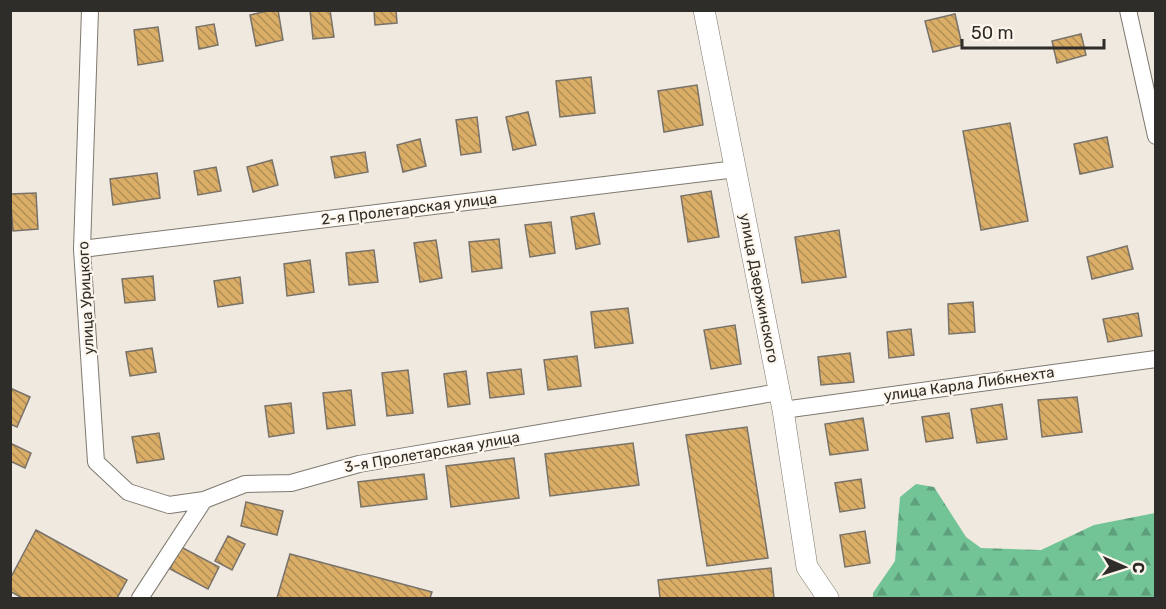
<svg xmlns="http://www.w3.org/2000/svg" width="1166" height="609" viewBox="0 0 1166 609" font-family="Rubik,sans-serif">
<style>
.forest{fill:url(#forest-firs)}
.building{fill:url(#building-back-hatch);stroke:#78726a;stroke-width:1.5}
.lines{fill:none;stroke-linecap:round;stroke-linejoin:round}
.minor-casing{stroke:#7e7970;stroke-width:18}
.tertiary-casing{stroke:#7e7970;stroke-width:22}
.minor{stroke:#fff;stroke-width:16}
.tertiary{stroke:#fff;stroke-width:21}
.labels{text-anchor:middle;dominant-baseline:central;stroke-width:4.5;stroke-linejoin:round;paint-order:stroke}
.street-label{font-size:15px;fill:#2f2d29;stroke:#fdf6ed}
</style>
<defs>
<pattern id="forest-firs" width="22" height="20" patternUnits="userSpaceOnUse" patternTransform="scale(1.5)"><rect width="22" height="20" fill="#72c497"/><path d="M5 1l3.5 6h-7zM16 11l3.5 6h-7z" fill="#5ea07b"/></pattern>
<pattern id="building-back-hatch" width="6" height="6" patternUnits="userSpaceOnUse" patternTransform="scale(1.5)"><rect width="6" height="6" fill="#daae67"/><path d="M-1 5l2 2M0 0l6 6M5-1l2 2" fill="none" stroke="#b18e55"/></pattern>
</defs>
<rect width="100%" height="100%" fill="#f0e9df"/>
<path class="forest" d="M916,484L934,487L966,537L981,548L1041,550L1094,525L1155,513V598H873V593L895,561L900,497Z"/>
<path class="building" d="M272,10H278L283,40L256,46L250,15Z
M310,10H330L334,37L313,39Z
M374,10H396L397,23L375,25Z
M955,14L962,45L933,52L925,21Z
M214,24L218,45L199,49L196,27Z
M158,27L163,61L138,65L134,30Z
M1081,34L1086,55L1057,63L1052,41Z
M591,77L595,113L560,117L556,81Z
M697,85L703,125L664,132L658,91Z
M528,112L536,145L513,150L506,117Z
M477,117L481,152L461,155L456,120Z
M1010,123L1028,221L981,230L963,131Z
M1107,137L1113,167L1080,174L1074,144Z
M420,139L426,166L403,172L397,145Z
M365,152L368,172L335,178L331,157Z
M272,160L278,185L253,192L247,167Z
M216,167L221,191L198,195L194,171Z
M157,173L160,198L113,205L110,179Z
M711,191L719,237L688,242L681,196Z
M36,193L38,229L13,231L10,194Z
M594,213L600,244L576,249L571,217Z
M551,222L555,253L530,257L525,225Z
M839,230L846,277L802,283L795,237Z
M499,239L502,268L472,272L469,242Z
M436,240L442,278L420,282L414,243Z
M1127,246L1133,269L1092,279L1087,257Z
M374,250L378,282L349,285L346,253Z
M310,260L314,292L287,296L284,264Z
M153,276L155,300L125,303L122,279Z
M240,277L243,303L218,307L214,281Z
M973,302L975,332L949,334L948,304Z
M628,308L633,343L595,348L591,312Z
M1138,313L1142,336L1108,342L1103,319Z
M735,325L741,364L711,369L704,330Z
M911,329L914,355L889,358L887,332Z
M152,348L156,372L130,376L126,352Z
M850,353L854,382L821,385L818,357Z
M577,356L581,386L548,390L544,360Z
M521,369L524,394L490,398L487,373Z
M408,370L413,413L387,416L382,373Z
M466,371L470,404L448,407L444,374Z
M10,388L30,397L17,427L10,424Z
M351,390L355,425L327,429L323,393Z
M1077,397L1082,432L1042,437L1038,400Z
M291,403L294,433L269,437L265,406Z
M1002,404L1007,439L977,443L971,409Z
M949,413L953,438L926,442L922,417Z
M863,418L868,450L830,455L825,424Z
M747,427L768,558L707,566L686,435Z
M159,433L164,459L137,463L132,437Z
M10,443L31,453L25,468L10,461Z
M633,443L639,485L550,496L545,454Z
M514,458L519,498L451,507L446,466Z
M424,474L427,499L361,507L358,482Z
M861,479L865,508L840,512L835,483Z
M246,502L283,511L277,535L241,526Z
M36,530L127,580L117,598H22L10,591V579Z
M865,531L870,563L845,567L840,535Z
M228,536L245,544L232,570L215,561Z
M181,547L219,567L208,589L170,569Z
M290,554L432,592L430,598H277Z
M771,568L774,598H660L658,580Z"/>
<g class="lines">
<g class="minor-casing">
<path id="minor" d="M90,10L82,249L96,462L128,492L169,505L204,500
M1128,10L1156,136
M82,249L736,169
M783,410L1156,359
M140,598L204,500L245,484L291,483L359,464L779,392"/>
</g>
<g class="tertiary-casing">
<path id="tertiary" d="M704,10L783,410L807,567L828,598"/>
</g>
<use href="#minor" class="minor"/>
<use href="#tertiary" class="tertiary"/>
</g>
<g class="labels">
<g class="street-label">
<text transform="translate(409 209) rotate(-7)">2-я Пролетарская улица</text>
<text transform="translate(759 288) rotate(79)">улица Дзержинского</text>
<text transform="translate(86 298) rotate(-93)">улица Урицкого</text>
<text transform="translate(969 384) rotate(-8)">улица Карла Либкнехта</text>
<text transform="translate(432 452) rotate(-10)">3-я Пролетарская улица</text>
</g>
</g>
<rect width="1166" height="609" fill="none" stroke="#2f2d29" stroke-width="24"/>
<g transform="translate(1124 567) rotate(93)" stroke="#fdf6ed" stroke-width="4.5" paint-order="stroke">
<path d="M0-4.5L10 22L0 15L-10 22Z" fill="#2f2d29"/>
<text y="-9" font-size="16" font-weight="bold" text-anchor="middle" fill="#2f2d29">С</text>
</g>
<path d="M962 39v9h142v-9" fill="none" stroke="#2f2d29" stroke-width="3"/>
<text x="971" y="39" font-size="18" fill="#2f2d29" stroke="#fdf6ed" stroke-width="4.5" paint-order="stroke">50 m</text>
</svg>
